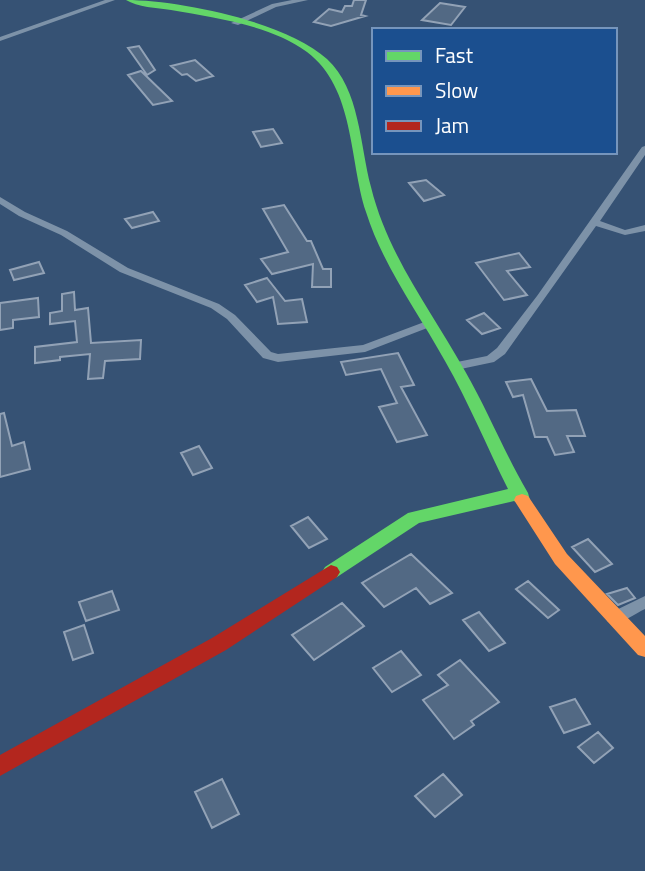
<svg xmlns="http://www.w3.org/2000/svg" width="645" height="871" viewBox="0 0 645 871" font-family="'Titillium Web',sans-serif">
	<style>
		.building { fill: #526984; stroke: #92a2b6; stroke-width: 2 }
		.lines { fill: none; stroke-linecap: round; stroke-linejoin: round }
		.street { fill: #7d92a8; fill-rule: evenodd }
		.fast { fill: #63d668; fill-rule: evenodd }
		.slow { fill: #ff974d; fill-rule: evenodd }
		.jam { fill: #b3261e; fill-rule: evenodd }
	</style>
	<rect width="100%" height="100%" fill="#365274"/>
	<!-- building -->
	<path class="building" d="M354,0H366L361,15L365,16L331,26L314,22L329,9L342,12L345,6H352Z
		M440,3L465,7L451,25L422,20Z
		M139,46L155,70L147,75L128,48Z
		M195,60L213,76L196,81L187,74L182,75L171,66Z
		M141,71L172,101L153,105L128,75Z
		M273,129L282,143L261,147L253,132Z
		M426,180L444,195L424,201L409,183Z
		M284,205L307,241H311L323,269H331V287H312L313,264L272,274L261,259L288,252L263,209Z
		M153,212L159,221L132,228L125,219Z
		M519,253L530,267L507,271L527,295L504,300L476,263Z
		M39,262L44,273L14,280L10,270Z
		M267,278L285,301L302,299L307,322L278,324L273,297L257,302L245,285Z
		M74,292L75,310L88,308L91,343L141,340L140,359L105,361L103,378L88,379L90,354L60,357V360L35,363V347L77,342L75,321L50,324V313L62,311V294Z
		M38,298L39,317L13,320V328L0,330V303Z
		M484,313L500,328L482,334L467,320Z
		M398,353L414,385L401,387L427,435L397,442L379,407L397,403L381,369L346,375L341,362Z
		M531,379L547,411L576,410L585,436H567L574,452L555,455L547,437H535L523,395L513,397L506,382Z
		M4,413L12,446L24,442L30,469L0,477V414Z
		M199,446L212,468L193,475L181,453Z
		M308,517L327,539L309,548L291,526Z
		M588,539L612,564L595,572L572,547Z
		M411,554L452,593L430,604L416,588L384,607L362,583Z
		M528,581L559,610L548,618L516,589Z
		M627,588L635,598L618,605L607,594Z
		M112,591L119,610L86,621L79,602Z
		M342,603L364,626L314,660L292,635Z
		M479,612L505,643L489,651L463,620Z
		M84,625L93,653L73,660L64,632Z
		M401,651L421,675L392,692L373,668Z
		M460,660L499,702L471,721L474,725L454,739L423,700L448,685L438,675Z
		M575,699L590,724L564,733L550,707Z
		M598,732L613,748L594,763L578,747Z
		M443,774L462,795L435,817L415,796Z
		M222,779L239,814L212,828L195,792Z"/>
	<g class="lines">
		<!-- street -->
		<path class="street" d="M105,0H115L0,41V37Z
			M292,0H308L276,7L238,25L231,23L272,4Z
			M645,146V155L600,221L625,230L645,225V231L625,235L596,226L505,354L494,362L456,370L452,369L450,366L452,363L487,356L497,348L537,296L642,147Z
			M0,197L25,212L67,231L128,268L219,304L235,315L271,352L278,354L363,345L427,321L431,320L436,323L435,325L365,352L278,362L263,358L227,319L211,308L120,272L61,235L19,216L0,204Z
			M645,596V609C634,614 620,626 608,622L606,618L608,614Z"/>
		<!-- fast -->
		<path class="fast" d="M126,0C179,0 287,22 327,59C360,89 360,146 371,187C388,256 431,310 465,371C488,411 505,454 528,493L530,500L528,504L522,506L514,501L419,523L337,577L331,579L325,577L322,572L325,567L408,513L508,489C487,447 469,403 445,361C418,312 383,266 366,212C349,160 355,88 307,52C270,25 216,18 171,10C157,8 137,7 126,0Z"/>
		<!-- slow -->
		<path class="slow" d="M522,494L528,496L567,554L645,636V657L638,655L555,564L514,500L516,496Z"/>
		<!-- jam -->
		<path class="jam" d="M331,565L337,567L340,572L337,577L226,650L0,776V755L212,638Z"/>
	</g>
	<!-- legend -->
	<rect x="372" y="28" width="245" height="126" fill="#1b4f8f" stroke="#7695bc" stroke-width="2"/>
	<rect x="386" y="51" width="35" height="10" fill="#63d668" stroke="#7695bc" stroke-width="2"/>
	<text x="435" y="63" font-size="21" fill="#ffffff">Fast</text>
	<rect x="386" y="86" width="35" height="10" fill="#ff974d" stroke="#7695bc" stroke-width="2"/>
	<text x="435" y="98" font-size="21" fill="#ffffff">Slow</text>
	<rect x="386" y="121" width="35" height="10" fill="#b3261e" stroke="#7695bc" stroke-width="2"/>
	<text x="435" y="133" font-size="21" fill="#ffffff">Jam</text>
</svg>
